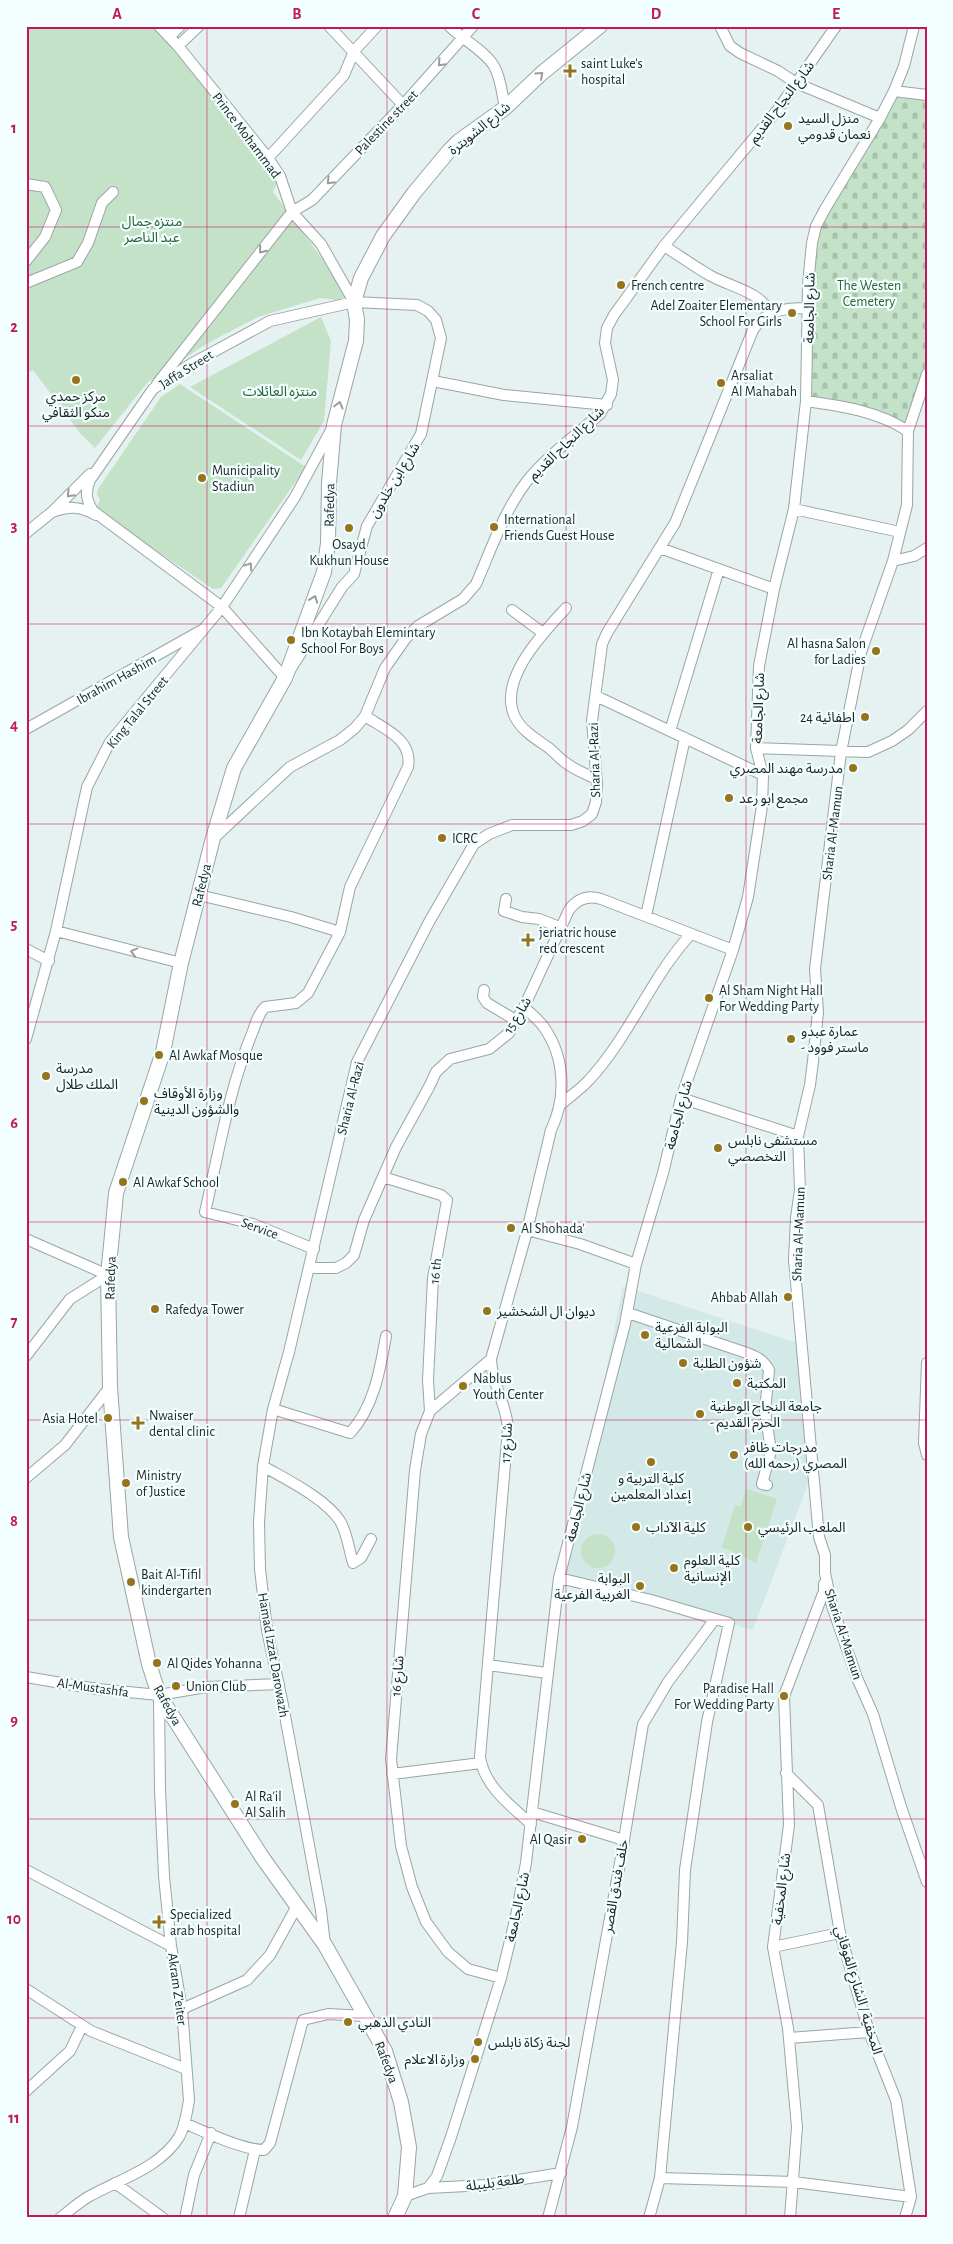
<svg xmlns="http://www.w3.org/2000/svg" width="953" height="2244" viewBox="0 0 953 2244" font-family="'Alegreya Sans','Noto Sans Arabic',sans-serif">
	<style>
		.built { fill: #d2e9e7 }
		.cemetery { fill: url(#cemetery-stones) }
		.park { fill: #c3e2c8 }
		.lines { fill: none; stroke-linecap: round; stroke-linejoin: round }
		.minor-casing { stroke: #9aa5a5; stroke-width: 12 }
		.secondary-casing { stroke: #9aa5a5; stroke-width: 16 }
		.minor { stroke: #fff; stroke-width: 10 }
		.secondary { stroke: #fff; stroke-width: 14 }
		.oneway { stroke: #9a9c9c }
		.grid { fill: none; stroke: #c2185b; stroke-width: 1; stroke-opacity: 0.55 }
		.poi-dot { fill: #96741d; stroke: #f2fffe; stroke-width: 2 }
		.labels { text-anchor: middle; stroke-width: 4.5; stroke-linejoin: round; paint-order: stroke }
		.poi-label { font-size: 14px; fill: #1e2222; stroke: #f2fffe; text-anchor: start }
		.street-label { font-size: 14px; fill: #1e2222; stroke: #f2fffe }
		.park-label { font-size: 14px; fill: #296337; stroke: #f2fffe }
		.neatline { fill: none; stroke: #c2185b; stroke-width: 2 }
		.grid-label { font-size: 16px; text-anchor: middle; font-weight: bold; fill: #c2185b }
	</style>
	<defs>
		<pattern id="cemetery-stones" width="16" height="16" patternUnits="userSpaceOnUse" patternTransform="scale(1.25)"><rect width="16" height="16" fill="#c3e2c8"/><path d="M2 7V4a2 2 0 0 1 4 0v3zM10 15v-3a2 2 0 0 1 4 0v3z" fill="#a7c2ac"/></pattern>
	</defs>
	<rect width="100%" height="100%" fill="#e5f2f1"/>
	<!-- built -->
	<path class="built" d="M623,1286L797,1343L808,1484L753,1630L565,1579Z"/>
	<!-- cemetery -->
	<path class="cemetery" d="M927,96V361L905,426L810,399L811,285L814,243L827,211L897,97Z"/>
	<!-- park -->
	<path class="park" d="M26,26H155L207,83L280,176L273,192L354,302L320,298L258,317L208,343L147,383L95,448L80,433L33,370L26,374Z
		M321,317L331,341L324,421L301,460L190,387Z
		M180,384L306,467L221,588L213,589L95,509L100,501L97,494L98,489L161,397Z
		M746,1489L777,1499L756,1563L722,1547L735,1505L741,1506Z
		M581 1551a17 17 0 1 1 34 0a17 17 0 1 1-34 0Z"/>
	<g class="lines">
		<defs>
			<path id="minor" d="M159,26L178,46L268,158L280,176L292,212L321,244L354,302
				M329,26L403,105
				M449,26C462,39 485,51 494,66C501,78 502,94 505,108
				M720,26L730,46L740,53L778,71L796,83L880,118
				M169,37L180,26
				M178,46L199,26
				M894,91L927,95
				M268,158L344,75L354,51L377,26
				M26,184L45,187L56,210L45,237L26,261
				M664,246C680,256 695,267 711,276C731,287 759,291 771,313
				M26,283L77,262L88,243L102,203L113,192
				M354,302L417,305L428,311L436,320L441,338L421,434L367,526L354,574L342,587L285,678L222,607L93,511C86,500 85,492 90,480L153,389L191,364L270,321Z
				M927,374L908,431L907,505L893,561L861,652L841,752L815,969L818,1012L813,1061L810,1085L798,1136L800,1190L796,1218L794,1260L819,1537L825,1555V1573L832,1606L857,1678L873,1714L901,1807L927,1882
				M433,381L504,395L607,405
				M157,384L292,212L312,200L403,105L473,26
				M806,401C842,406 877,411 908,431
				M90,474L52,512C69,506 79,506 96,515
				M794,509L900,532
				M26,533L52,512
				M660,548L774,589
				M893,561L914,556L927,548
				M566,608C543,633 497,680 515,717C522,731 536,739 549,748C555,753 560,759 566,763C575,770 586,774 596,779
				M512,610L543,633
				M596,696L763,775
				M26,729L200,631
				M670,731L719,569
				M756,748L868,752L892,741L908,730L927,711
				M214,838L290,767L340,740L355,728L365,716L385,668L406,638L418,626L463,599L476,584C491,550 504,511 527,481C547,456 576,435 600,414L611,394L613,380L605,343L607,328L614,315L664,246L779,108L836,26
				M199,895L291,917L340,932
				M506,899L504,911L522,917L539,919L562,928
				M646,916L685,738
				M56,931L181,963
				M26,949L49,961
				M484,990L483,997L487,1003L517,1021
				M524,1007C530,1013 538,1019 543,1026C565,1056 567,1097 551,1130L526,1235L491,1359C491,1383 507,1404 508,1429L480,1757C484,1786 511,1806 531,1824
				M26,1039L56,931L87,787L110,742L222,607L295,497L331,430
				M681,1098L798,1136
				M560,1105C569,1097 581,1089 589,1080C630,1036 651,977 691,934
				M383,1177L441,1195L447,1200L433,1278L428,1380L430,1411
				M527,1230L580,1244L636,1264
				M26,1239L108,1275
				M314,1249L253,1224L205,1212C219,1152 229,1088 253,1031C256,1022 259,1013 265,1007L296,1003L308,993L340,932L350,887L408,767C413,739 384,729 365,716
				M309,1268H336L346,1263L354,1255L364,1220L396,1147L429,1087L436,1072L450,1059L489,1049L509,1033L524,1007L569,910C577,899 588,895 601,899L733,950
				M628,1313L744,1352C755,1356 763,1359 769,1370L765,1411L771,1451L762,1484L767,1485
				M26,1356L70,1299L108,1275
				M491,1359L430,1411L421,1434L415,1470L391,1759L401,1846L412,1887L426,1922L448,1952L468,1969L501,1978
				M927,1363L924,1443L927,1455
				M273,1409L350,1433C374,1407 380,1370 386,1336
				M263,1466C287,1480 325,1498 340,1521C347,1532 349,1550 353,1563L361,1558L371,1539
				M26,1478L65,1445L110,1387
				M559,1578L651,1600L729,1623L707,1722L685,1870L682,1942L660,2178L649,2218
				M488,1665L547,1673
				M26,1677L97,1689L159,1695L206,1687L279,1684
				M786,1773L818,1805L840,1933L869,2032L896,2100L911,2197L905,2218
				M392,1774L481,1763
				M532,1812L624,1840
				M26,1870L171,1946
				M325,1945L321,1910L283,1705L267,1630L260,1569L259,1522L263,1466L273,1409L289,1352L357,1062L429,922L474,844L489,834L512,825H571L583,821L592,814L596,802L597,784L592,721L602,644L607,633L675,523L753,330C767,309 785,308 809,308
				M773,1947L840,1933
				M26,1989L91,2031L186,2069
				M182,2009L247,1980L270,1955L297,1906
				M789,2038L869,2032
				M26,2091L70,2051L82,2026
				M184,2123C205,2132 243,2150 264,2150L270,2143L303,2020L328,2014L366,2016
				M660,2178L794,2182L911,2197
				M115,2183L163,2218
				M428,2188L486,2185L561,2173
				M405,2196L428,2188L437,2176L451,2137L501,1978L516,1916L526,1863L559,1578L625,1324L636,1264L663,1173L681,1098L733,950L748,897L762,806L763,775L756,748L759,666L774,589L794,509L806,401L808,285L812,243L816,226L825,209L880,118L894,91L904,66L914,26
				M60,2218C69,2211 78,2203 88,2197C118,2180 160,2168 179,2137C185,2127 187,2112 189,2100L182,2009L171,1946L164,1876L160,1790L159,1696
				M185,2218L194,2175L211,2133
				M239,2218L255,2150
				M548,2218L572,2127L622,1852L643,1724L668,1682L715,1619
				M790,2218L797,2127L788,2028L773,1947L789,1825L784,1696L824,1591V1584"/>
			<path id="secondary" d="M395,2218L405,2196L409,2147L401,2102L385,2051L325,1945L262,1857L159,1695L149,1664L121,1537L110,1387L108,1275L112,1235L116,1193L163,1052L181,963L213,838L234,768L285,678L324,572L328,543L329,483L334,425L356,341L357,320L354,302L361,278L383,236L414,193L448,152L459,141L505,108L542,73L600,26"/>
		</defs>
		<!-- minor casing -->
		<use href="#minor" class="minor-casing"/>
		<!-- secondary casing -->
		<use href="#secondary" class="secondary-casing"/>
		<!-- minor -->
		<use href="#minor" class="minor"/>
		<!-- secondary -->
		<use href="#secondary" class="secondary"/>
	</g>
	<!-- one-way arrows -->
	<defs><path id="oneway-chevron" d="M-2-3.5L2.5 0L-2 3.5" fill="none" stroke-width="1.6" stroke-linecap="round" stroke-linejoin="round" transform="scale(1.25)"/></defs>
	<g class="oneway">
		<use href="#oneway-chevron" transform="translate(441 63) rotate(133)"/>
		<use href="#oneway-chevron" transform="translate(540 75) rotate(-42)"/>
		<use href="#oneway-chevron" transform="translate(330 181) rotate(134)"/>
		<use href="#oneway-chevron" transform="translate(262 250) rotate(129)"/>
		<use href="#oneway-chevron" transform="translate(339 405) rotate(-75)"/>
		<use href="#oneway-chevron" transform="translate(70 494) rotate(135)"/>
		<use href="#oneway-chevron" transform="translate(249 566) rotate(-56)"/>
		<use href="#oneway-chevron" transform="translate(314 599) rotate(-70)"/>
		<use href="#oneway-chevron" transform="translate(134 952) rotate(-165)"/>
	</g>
	<!-- grid -->
	<path class="grid" d="M207,26V2218M387,26V2218M566,26V2218M746,26V2218M26,227H927M26,426H927M26,624H927M26,824H927M26,1022H927M26,1222H927M26,1420H927M26,1620H927M26,1819H927M26,2018H927"/>
	<!-- markers -->
	<g class="poi-dot">
		<path d="M567.5 63.5h5v5h5v5h-5v5h-5v-5h-5v-5h5z"/>
		<circle cx="788" cy="126" r="5"/>
		<circle cx="621" cy="285" r="5"/>
		<circle cx="792" cy="313" r="5"/>
		<circle cx="76" cy="380" r="5"/>
		<circle cx="721" cy="383" r="5"/>
		<circle cx="202" cy="478" r="5"/>
		<circle cx="494" cy="527" r="5"/>
		<circle cx="349" cy="528" r="5"/>
		<circle cx="291" cy="640" r="5"/>
		<circle cx="876" cy="651" r="5"/>
		<circle cx="865" cy="717" r="5"/>
		<circle cx="853" cy="768" r="5"/>
		<circle cx="729" cy="798" r="5"/>
		<circle cx="442" cy="838" r="5"/>
		<path d="M525.5 932.5h5v5h5v5h-5v5h-5v-5h-5v-5h5z"/>
		<circle cx="709" cy="998" r="5"/>
		<circle cx="791" cy="1039" r="5"/>
		<circle cx="159" cy="1055" r="5"/>
		<circle cx="46" cy="1076" r="5"/>
		<circle cx="144" cy="1101" r="5"/>
		<circle cx="718" cy="1148" r="5"/>
		<circle cx="123" cy="1182" r="5"/>
		<circle cx="511" cy="1228" r="5"/>
		<circle cx="788" cy="1297" r="5"/>
		<circle cx="155" cy="1309" r="5"/>
		<circle cx="487" cy="1311" r="5"/>
		<circle cx="645" cy="1335" r="5"/>
		<circle cx="683" cy="1363" r="5"/>
		<circle cx="737" cy="1383" r="5"/>
		<circle cx="463" cy="1386" r="5"/>
		<circle cx="700" cy="1414" r="5"/>
		<circle cx="108" cy="1418" r="5"/>
		<path d="M135.5 1415.5h5v5h5v5h-5v5h-5v-5h-5v-5h5z"/>
		<circle cx="734" cy="1455" r="5"/>
		<circle cx="651" cy="1462" r="5"/>
		<circle cx="126" cy="1483" r="5"/>
		<circle cx="636" cy="1527" r="5"/>
		<circle cx="748" cy="1527" r="5"/>
		<circle cx="674" cy="1568" r="5"/>
		<circle cx="131" cy="1582" r="5"/>
		<circle cx="640" cy="1586" r="5"/>
		<circle cx="157" cy="1663" r="5"/>
		<circle cx="176" cy="1686" r="5"/>
		<circle cx="784" cy="1696" r="5"/>
		<circle cx="235" cy="1804" r="5"/>
		<circle cx="582" cy="1839" r="5"/>
		<path d="M156.5 1914.5h5v5h5v5h-5v5h-5v-5h-5v-5h5z"/>
		<circle cx="348" cy="2022" r="5"/>
		<circle cx="478" cy="2042" r="5"/>
		<circle cx="475" cy="2059" r="5"/>
	</g>
	<g class="labels">
		<!-- poi labels -->
		<g class="poi-label">
			<text x="581" y="68">saint Luke's<tspan x="581" dy="16">hospital</tspan></text>
			<text x="798" y="123">منزل السيد<tspan x="798" dy="16">نعمان قدومي</tspan></text>
			<text x="631" y="290">French centre</text>
			<text x="782" y="310" text-anchor="end">Adel Zoaiter Elementary<tspan x="782" dy="16">School For Girls</tspan></text>
			<text x="731" y="380">Arsaliat<tspan x="731" dy="16">Al Mahabah</tspan></text>
			<text x="76" y="401" text-anchor="middle">مركز حمدي<tspan x="76" dy="16">منكو الثقافي</tspan></text>
			<text x="212" y="475">Municipality<tspan x="212" dy="16">Stadiun</tspan></text>
			<text x="504" y="524">International<tspan x="504" dy="16">Friends Guest House</tspan></text>
			<text x="349" y="549" text-anchor="middle">Osayd<tspan x="349" dy="16">Kukhun House</tspan></text>
			<text x="301" y="637">Ibn Kotaybah Elemintary<tspan x="301" dy="16">School For Boys</tspan></text>
			<text x="866" y="648" text-anchor="end">Al hasna Salon<tspan x="866" dy="16">for Ladies</tspan></text>
			<text x="855" y="722" text-anchor="end">اطفائية 24</text>
			<text x="843" y="773" text-anchor="end">مدرسة مهند المصري</text>
			<text x="739" y="803">مجمع ابو رعد</text>
			<text x="452" y="843">ICRC</text>
			<text x="539" y="937">jeriatric house<tspan x="539" dy="16">red crescent</tspan></text>
			<text x="719" y="995">Al Sham Night Hall<tspan x="719" dy="16">For Wedding Party</tspan></text>
			<text x="801" y="1036">عمارة عبدو<tspan x="801" dy="16">- ماستر فوود</tspan></text>
			<text x="169" y="1060">Al Awkaf Mosque</text>
			<text x="56" y="1073">مدرسة<tspan x="56" dy="16">الملك طلال</tspan></text>
			<text x="154" y="1098">وزارة الأوقاف<tspan x="154" dy="16">والشؤون الدينية</tspan></text>
			<text x="728" y="1145">مستشفى نابلس<tspan x="728" dy="16">التخصصي</tspan></text>
			<text x="133" y="1187">Al Awkaf School</text>
			<text x="521" y="1233">Al Shohada'</text>
			<text x="778" y="1302" text-anchor="end">Ahbab Allah</text>
			<text x="165" y="1314">Rafedya Tower</text>
			<text x="497" y="1316">ديوان ال الشخشير</text>
			<text x="655" y="1332">البوابة الفرعية<tspan x="655" dy="16">الشمالية</tspan></text>
			<text x="693" y="1368">شؤون الطلبة</text>
			<text x="473" y="1383">Nablus<tspan x="473" dy="16">Youth Center</tspan></text>
			<text x="747" y="1388">المكتبة</text>
			<text x="710" y="1411">جامعة النجاح الوطنية<tspan x="710" dy="16">- الحرم القديم</tspan></text>
			<text x="149" y="1420">Nwaiser<tspan x="149" dy="16">dental clinic</tspan></text>
			<text x="98" y="1423" text-anchor="end">Asia Hotel</text>
			<text x="744" y="1452">مدرجات ظافر<tspan x="744" dy="16">المصري (رحمه الله)</tspan></text>
			<text x="136" y="1480">Ministry<tspan x="136" dy="16">of Justice</tspan></text>
			<text x="651" y="1483" text-anchor="middle">كلية التربية و<tspan x="651" dy="16">إعداد المعلمين</tspan></text>
			<text x="646" y="1532">كلية الآداب</text>
			<text x="758" y="1532">الملعب الرئيسي</text>
			<text x="684" y="1565">كلية العلوم<tspan x="684" dy="16">الإنسانية</tspan></text>
			<text x="141" y="1579">Bait Al-Tifil<tspan x="141" dy="16">kindergarten</tspan></text>
			<text x="630" y="1583" text-anchor="end">البوابة<tspan x="630" dy="16">الغربية الفرعية</tspan></text>
			<text x="167" y="1668">Al Qides Yohanna</text>
			<text x="186" y="1691">Union Club</text>
			<text x="774" y="1693" text-anchor="end">Paradise Hall<tspan x="774" dy="16">For Wedding Party</tspan></text>
			<text x="245" y="1801">Al Ra'il<tspan x="245" dy="16">Al Salih</tspan></text>
			<text x="572" y="1844" text-anchor="end">Al Qasir</text>
			<text x="170" y="1919">Specialized<tspan x="170" dy="16">arab hospital</tspan></text>
			<text x="358" y="2027">النادي الذهبي</text>
			<text x="488" y="2047">لجنة زكاة نابلس</text>
			<text x="465" y="2064" text-anchor="end">وزارة الاعلام</text>
		</g>
		<!-- street labels -->
		<g class="street-label">
			<text transform="translate(781 102) rotate(-53)" y="5">شارع النجاح القديم</text>
			<text transform="translate(386 122) rotate(-46)" y="5">Palestine street</text>
			<text transform="translate(479 128) rotate(-39)" y="5">شارع الشويترة</text>
			<text transform="translate(247 135) rotate(53)" y="5">Prince Mohammad</text>
			<text transform="translate(809 308) rotate(-89)" y="5">شارع الجامعة</text>
			<text transform="translate(186 369) rotate(-32)" y="5">Jaffa Street</text>
			<text transform="translate(566 443) rotate(-44)" y="5">شارع النجاح القديم</text>
			<text transform="translate(394 480) rotate(-59)" y="5">شارع ابن خلدون</text>
			<text transform="translate(329 505) rotate(-89)" y="5">Rafedya</text>
			<text transform="translate(116 679) rotate(-29)" y="5">Ibrahim Hashim</text>
			<text transform="translate(758 708) rotate(-88)" y="5">شارع الجامعة</text>
			<text transform="translate(137 712) rotate(-51)" y="5">King Talal Street</text>
			<text transform="translate(594 760) rotate(-92)" y="5">Sharia Al-Razi</text>
			<text transform="translate(832 833) rotate(-83)" y="5">Sharia Al-Mamun</text>
			<text transform="translate(201 885) rotate(-76)" y="5">Rafedya</text>
			<text transform="translate(517 1015) rotate(-59)" y="5">شارع 15</text>
			<text transform="translate(350 1098) rotate(-76)" y="5">Sharia Al-Razi</text>
			<text transform="translate(678 1115) rotate(-75)" y="5">شارع الجامعة</text>
			<text transform="translate(260 1228) rotate(20)" y="5">Service</text>
			<text transform="translate(798 1234) rotate(-88)" y="5">Sharia Al-Mamun</text>
			<text transform="translate(435 1271) rotate(-84)" y="5">16 th</text>
			<text transform="translate(110 1278) rotate(-88)" y="5">Rafedya</text>
			<text transform="translate(506 1443) rotate(-87)" y="5">شارع 17</text>
			<text transform="translate(578 1507) rotate(-76)" y="5">شارع الجامعة</text>
			<text transform="translate(844 1634) rotate(72)" y="5">Sharia Al-Mamun</text>
			<text transform="translate(274 1655) rotate(80)" y="5">Hamad Izzat Darowazh</text>
			<text transform="translate(397 1676) rotate(-85)" y="5">شارع 16</text>
			<text transform="translate(93 1687) rotate(8)" y="5">Al-Mustashfa</text>
			<text transform="translate(168 1705) rotate(61)" y="5">Rafedya</text>
			<text transform="translate(615 1886) rotate(-80)" y="5">خلف فندق القصر</text>
			<text transform="translate(781 1889) rotate(-83)" y="5">شارع المخفية</text>
			<text transform="translate(517 1907) rotate(-78)" y="5">شارع الجامعة</text>
			<text transform="translate(178 1989) rotate(82)" y="5">Akram Z'eiter</text>
			<text transform="translate(859 1990) rotate(73)" y="5">المخفية / الشارع الفوقاني</text>
			<text transform="translate(387 2062) rotate(69)" y="5">Rafedya</text>
			<text transform="translate(495 2182) rotate(-8)" y="5">طلعة بليبلة</text>
		</g>
		<!-- park labels -->
		<g class="park-label">
			<text x="152" y="226">منتزه جمال<tspan x="152" dy="16">عبد الناصر</tspan></text>
			<text x="869" y="290">The Westen<tspan x="869" dy="16">Cemetery</tspan></text>
			<text x="280" y="396">منتزه العائلات</text>
		</g>
	</g>
	<!-- border -->
	<rect width="953" height="2244" fill="none" stroke="#f2fffe" stroke-width="55"/>
	<rect x="28" y="28" width="898" height="2188" class="neatline"/>
	<g class="grid-label">
		<text x="117" y="19">A</text>
		<text x="297" y="19">B</text>
		<text x="476" y="19">C</text>
		<text x="656" y="19">D</text>
		<text x="836" y="19">E</text>
		<text x="14" y="133">1</text>
		<text x="14" y="332">2</text>
		<text x="14" y="531">3</text>
		<text x="14" y="730">4</text>
		<text x="14" y="929">5</text>
		<text x="14" y="1128">6</text>
		<text x="14" y="1327">7</text>
		<text x="14" y="1526">8</text>
		<text x="14" y="1725">9</text>
		<text x="14" y="1924">10</text>
		<text x="14" y="2123">11</text>
	</g>
</svg>
